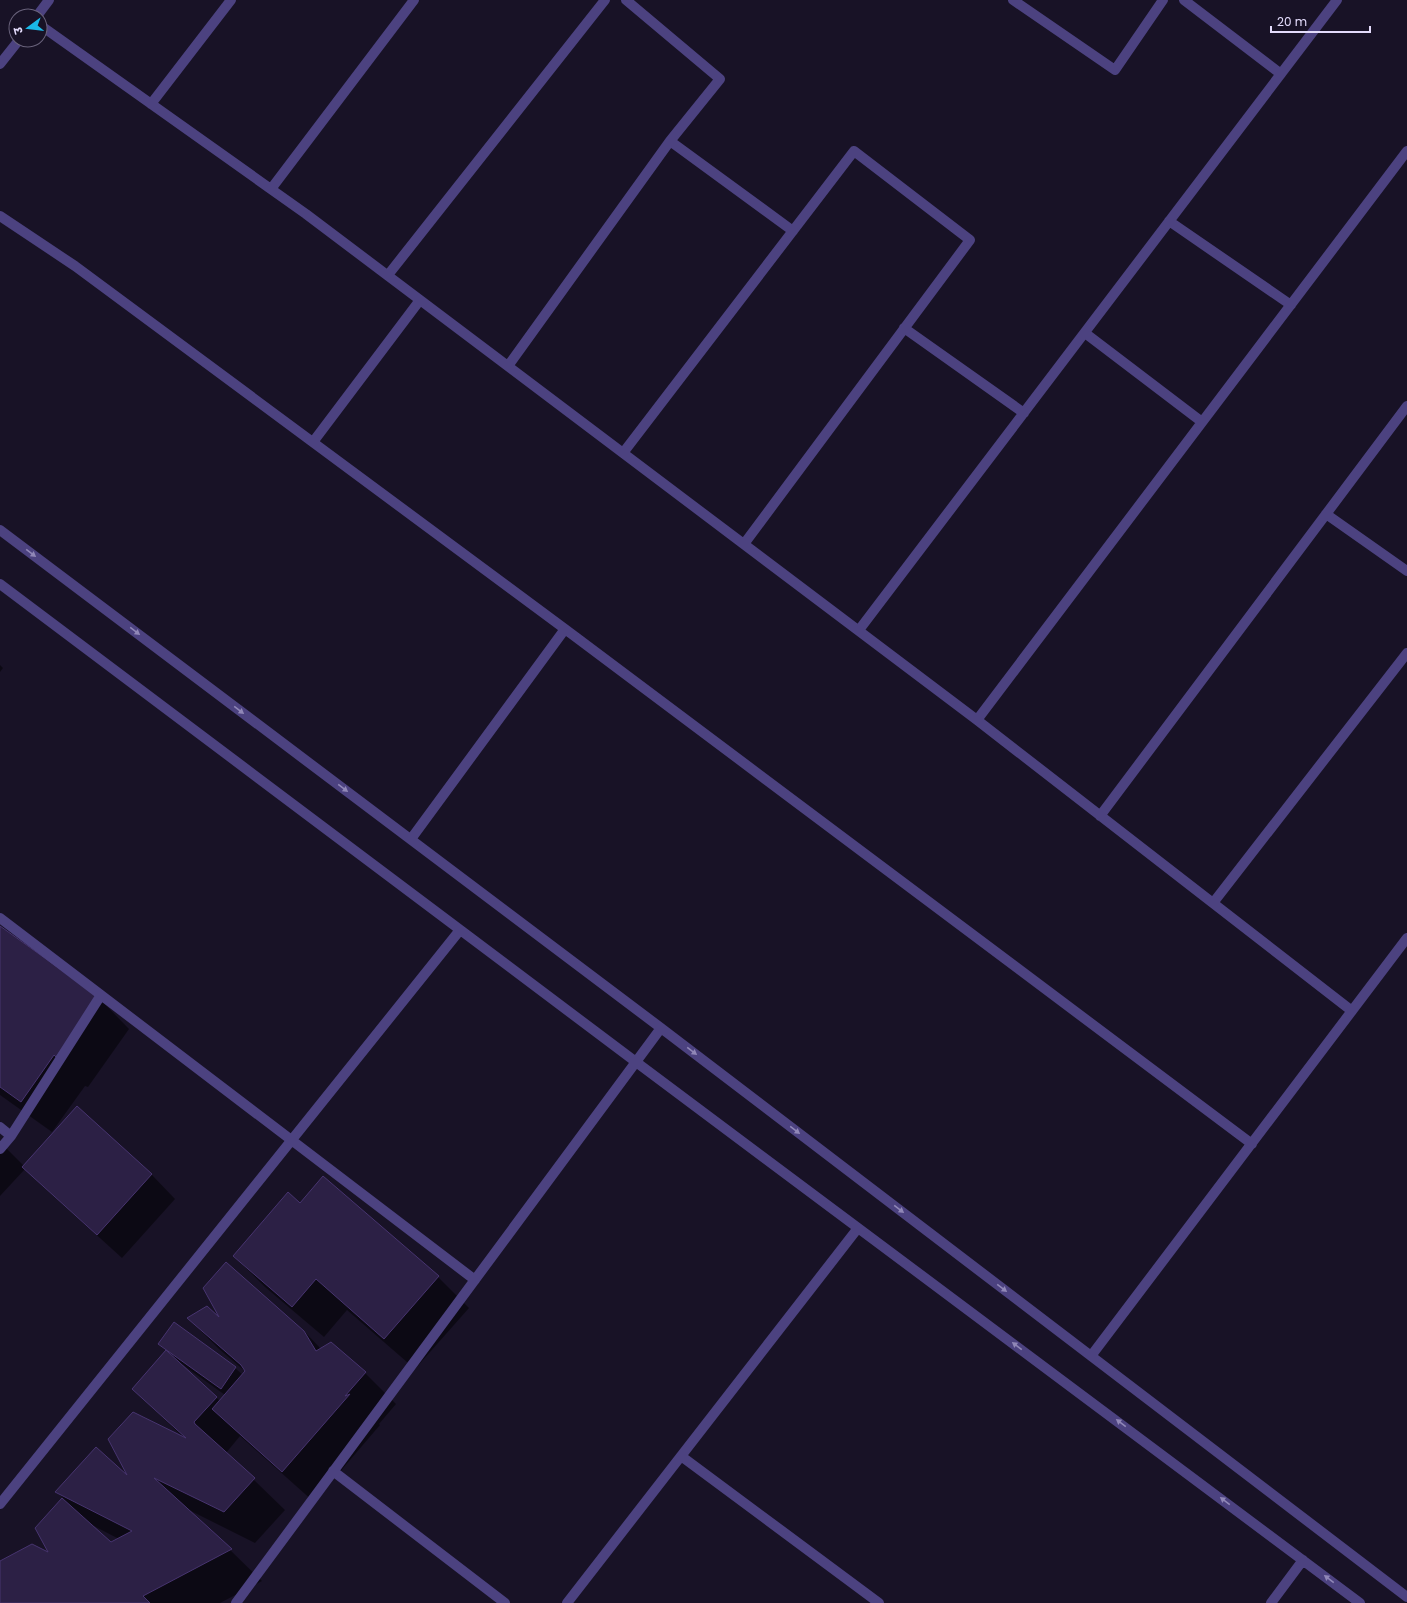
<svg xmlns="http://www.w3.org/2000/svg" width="1407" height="1603" viewBox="0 0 1407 1603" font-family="Poppins,'Noto Sans Devanagari',sans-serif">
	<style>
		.shadow { fill: #0007; fill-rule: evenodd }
		.building { fill: #2c2045; stroke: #47346f }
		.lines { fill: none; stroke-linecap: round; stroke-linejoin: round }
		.minor { stroke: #4c4280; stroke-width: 10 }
		.oneway { fill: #9087b7 }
	</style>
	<rect width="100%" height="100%" fill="#181226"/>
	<!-- shadow -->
	<path class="shadow" d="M0,665L3,668L0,672Z
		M0,927L98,997L129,1029L88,1087L85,1086L52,1132L0,1095Z
		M77,1107L152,1175L175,1199L122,1258L47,1190L25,1169L0,1196V1142L24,1166Z
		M234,1256L438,1277L469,1308L415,1369L347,1310L324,1337L265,1287Z
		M188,1318L222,1320L304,1331L321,1349L331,1344L365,1373L396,1404L379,1424L380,1425L314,1502L240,1436L226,1453L285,1510L255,1543L189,1510L262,1581L220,1603H0V1562L50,1554L36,1528L63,1498L57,1492L130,1479L184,1438L133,1389L167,1351L159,1344L235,1368L243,1375L246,1372L219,1349ZM183,1365L225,1395L220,1401L182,1366ZM90,1524L119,1539L110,1543Z"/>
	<!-- building -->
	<path class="building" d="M0,926L99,997L56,1057L54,1055L21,1102L0,1087Z
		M77,1106L152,1174L97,1235L22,1167Z
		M323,1176L439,1276L384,1339L316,1279L292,1307L233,1256L288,1192L300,1203Z
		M226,1262L304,1331L316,1351L331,1342L366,1372L345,1396L350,1394L282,1472L212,1409L245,1371L241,1365L187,1318L207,1306L219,1317L203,1288Z
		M174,1322L236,1367L221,1389L158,1344Z
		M166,1350L217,1397L194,1422L195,1424L255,1478L224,1512L154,1478L232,1549L143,1596L150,1603H0V1561L32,1544L48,1552L35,1528L62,1498L111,1542L132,1531L55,1492L96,1447L127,1475L108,1439L133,1412L186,1438L132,1389Z"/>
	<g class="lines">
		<!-- minor -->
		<path class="minor" d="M626,0L720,79L670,141
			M1013,0L1115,70L1163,0
			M1184,0L1281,74
			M37,16L49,0
			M40,25L306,214L977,720L1352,1011
			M0,64L19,40
			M151,104L231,0
			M271,189L414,0
			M0,216L75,266L565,629
			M1169,221L1291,305
			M388,275L605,0
			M904,328L1024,413
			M1085,333L1202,422
			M508,366L670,141L793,231
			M313,442L420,300
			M623,453L854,151L970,240L744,544
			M1326,514L1407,571
			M0,530L661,1028L1407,1597
			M0,584L636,1062L1360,1603
			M859,630L1337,0
			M977,720L1407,151
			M1100,816L1407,406
			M411,839L565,629L1252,1144
			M1213,903L1407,653
			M0,918L475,1280
			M0,1127L11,1136
			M0,1149L11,1136L101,995
			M1091,1356L1407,938
			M681,1456L879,1603
			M333,1471L505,1603
			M0,1504L460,930
			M236,1603L661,1028
			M567,1603L858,1228
			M1271,1603L1303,1560"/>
	</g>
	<!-- one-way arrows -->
	<defs><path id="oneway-solid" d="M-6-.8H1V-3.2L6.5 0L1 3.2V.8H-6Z"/></defs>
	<g class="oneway">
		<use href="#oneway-solid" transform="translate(31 553) rotate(37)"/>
		<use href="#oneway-solid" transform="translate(135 631) rotate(37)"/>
		<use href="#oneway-solid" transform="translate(239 710) rotate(37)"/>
		<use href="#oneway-solid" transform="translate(343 788) rotate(37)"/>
		<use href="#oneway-solid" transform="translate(692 1051) rotate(37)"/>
		<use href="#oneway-solid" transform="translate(795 1130) rotate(37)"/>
		<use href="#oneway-solid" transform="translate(899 1209) rotate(37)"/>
		<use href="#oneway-solid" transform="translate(1002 1288) rotate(37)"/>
		<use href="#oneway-solid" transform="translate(1017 1346) rotate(-143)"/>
		<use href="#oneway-solid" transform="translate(1121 1423) rotate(-143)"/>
		<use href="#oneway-solid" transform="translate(1225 1501) rotate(-143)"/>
		<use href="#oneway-solid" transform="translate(1329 1579) rotate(-143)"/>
	</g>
	<!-- north arrow -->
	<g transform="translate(28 28) rotate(255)"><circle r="19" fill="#181226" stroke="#69627b"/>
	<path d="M0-3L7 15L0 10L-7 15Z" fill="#1ab9e8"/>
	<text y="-6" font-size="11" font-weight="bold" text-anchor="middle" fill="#e3dbfb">उ</text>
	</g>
	<!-- scale -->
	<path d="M1271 26v6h99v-6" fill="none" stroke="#e3dbfb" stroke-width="2"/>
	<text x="1277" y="26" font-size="12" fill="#e3dbfb" stroke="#181226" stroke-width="3" paint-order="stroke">20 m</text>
</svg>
